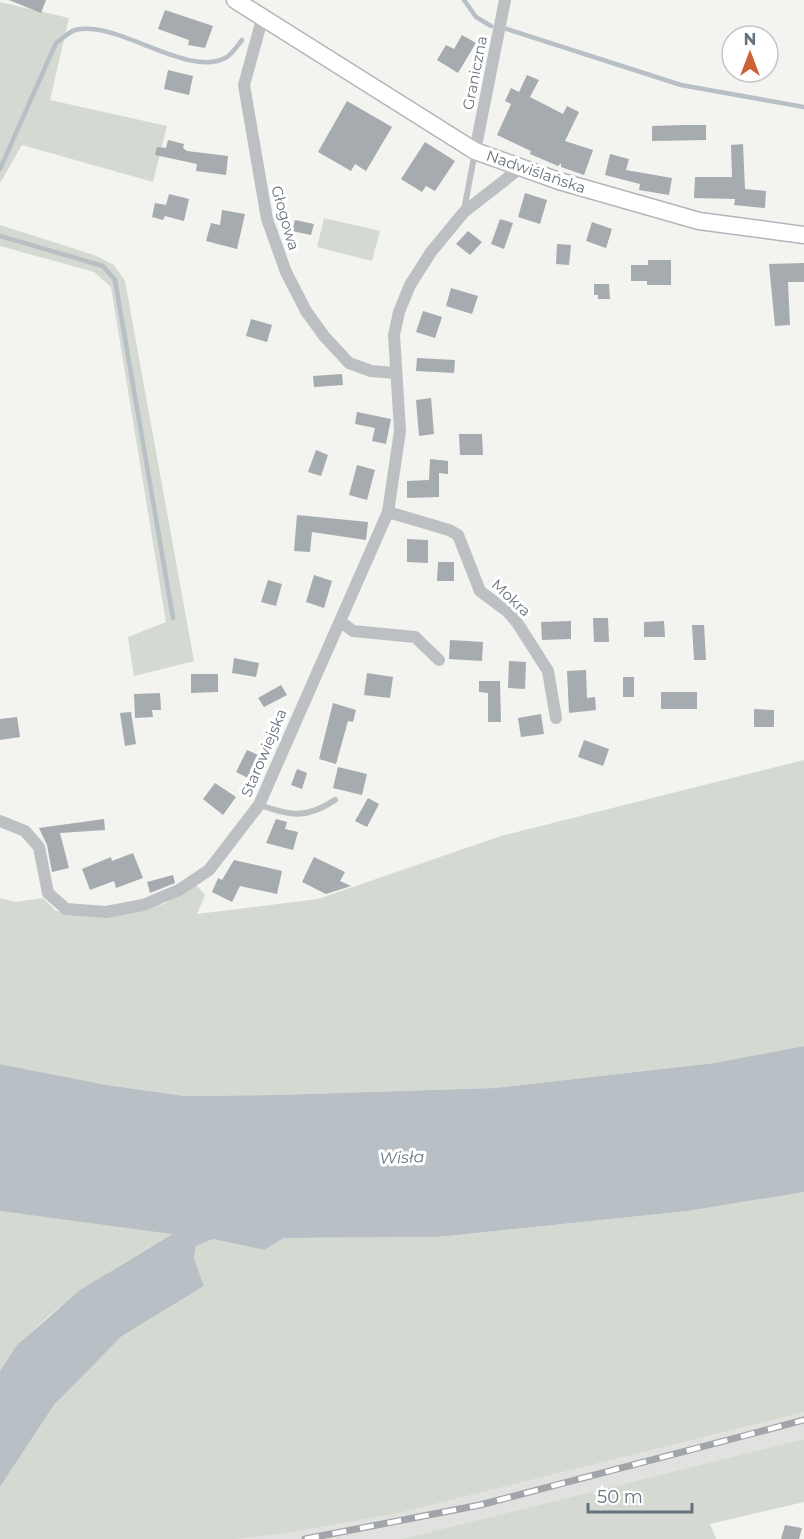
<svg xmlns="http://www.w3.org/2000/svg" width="804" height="1539" viewBox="0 0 804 1539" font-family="Montserrat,sans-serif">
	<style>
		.built { fill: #e1e2e0 }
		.green { fill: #d4dad1 }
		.water { fill: #b8c0c5 }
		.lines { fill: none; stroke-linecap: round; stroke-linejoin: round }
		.stream { stroke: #b8c0c5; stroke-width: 4.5 }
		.building { fill: #a5abaf }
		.secondary-casing { stroke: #b2b6ba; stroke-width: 19 }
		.lane { stroke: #bdc0c3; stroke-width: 6 }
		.street { stroke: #bdc0c3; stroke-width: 12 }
		.secondary { stroke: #fff; stroke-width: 16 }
		.rail-casing { stroke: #a1a5aa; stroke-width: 7 }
		.rail { stroke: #fff; stroke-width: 4.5; stroke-dasharray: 14; stroke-linecap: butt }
		.labels { text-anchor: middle; stroke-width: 6; stroke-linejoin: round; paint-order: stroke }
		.street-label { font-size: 15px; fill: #66727d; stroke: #fff }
		.water-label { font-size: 16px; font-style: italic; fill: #677981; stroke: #fff }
	</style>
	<rect width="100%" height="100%" fill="#f3f3f0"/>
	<!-- built -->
	<path class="built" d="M804,1412V1439L401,1539H238L395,1514Z"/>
	<!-- green -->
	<path class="green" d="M0,2L69,18L50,100L167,126L153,182L22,145L0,183Z
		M324,218L380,231L372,261L317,247Z
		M0,225L94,255L114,265L125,281L194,661L134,676L128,637L166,622L111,287L94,272L0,246Z
		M804,760V1046L714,1063L495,1088L274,1095L185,1096L107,1085L0,1064V898L15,902L43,898L56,911L114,915L164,904L195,884L205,895L197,914L318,899L501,836Z
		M804,1192V1412L395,1514L279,1534L238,1539H0V1487L54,1405L122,1336L204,1286L194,1258L196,1246L213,1239L264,1250L284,1238L438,1237L688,1211Z
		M0,1211L173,1233C110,1272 41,1308 0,1371Z
		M804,1439V1502L710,1524L716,1539H401Z"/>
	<!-- water -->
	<path class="water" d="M804,1046V1192L688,1211L438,1237L284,1238L264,1250L213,1239L196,1246L194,1258L204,1286L122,1336L54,1405L0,1487V1371L17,1345L80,1290L172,1234L0,1211V1064L107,1085L185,1096L274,1095L495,1088L714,1063Z"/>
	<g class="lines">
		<!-- stream -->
		<path class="stream" d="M464,0L476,17L491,26
			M507,29L681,85L804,107
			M0,169L56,43C62,39 69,32 75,30C117,19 189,80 227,57C233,53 238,45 242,40
			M0,236L103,266L115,280L173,618"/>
	</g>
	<!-- building -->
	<path class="building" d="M9,0H46L41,13Z
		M165,10L213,26L205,48L188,45L189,40L158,29Z
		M462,35L476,43L458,73L437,60L446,45L454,49Z
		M168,70L193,76L189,95L164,89Z
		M527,75L539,80L530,97L563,114L567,106L579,112L565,141L593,150L584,175L561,167V163L558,166L530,154L531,151L497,135L511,104L505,101L511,88L519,92Z
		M347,101L392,127L366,171L355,164L351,171L318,152Z
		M683,125H706V140L652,141V126Z
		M168,140L184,144L183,148L187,151L228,156L226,175L196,171L197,164L155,155L157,147L166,148Z
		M425,142L455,161L435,191L426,186L422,192L401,179Z
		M743,144L745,189L766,191L765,208L734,205L735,199L694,198L695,177H732L731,145Z
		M610,154L629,159L626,170L672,178L669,195L639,190L640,184L605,175Z
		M525,193L547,200L540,224L518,217Z
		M169,194L189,199L184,221L165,216L163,220L152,217L155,203L166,205Z
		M222,210L245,214L237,249L206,241L211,223L220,225Z
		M500,219L513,223L504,249L491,244Z
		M295,220L314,224L311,235L292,231Z
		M592,222L612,229L606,248L586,241Z
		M468,231L482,242L470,255L456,244Z
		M557,244L571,245L569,265L556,264Z
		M648,260H671V285H647V281H631V265H648Z
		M804,263V282H788L790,325L775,326L769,264Z
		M594,284H609L610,299H598V295H594Z
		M451,288L478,296L472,314L446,306Z
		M423,311L442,317L435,338L416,332Z
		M251,319L272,325L267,342L246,336Z
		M417,358L455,360L454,373L416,371Z
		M342,374L343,385L314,387L313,376Z
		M431,398L434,434L419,436L416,400Z
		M357,412L391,419L386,444L372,441L375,428L355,424Z
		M459,434H482L483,455H460Z
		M316,450L328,455L321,476L308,472Z
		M430,459L448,461V474L439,473V497L407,498V481L429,480Z
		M357,465L375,470L367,500L349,495Z
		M297,515L368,522L366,540L312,532L310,552L294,551Z
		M407,539L428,540V563L407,562Z
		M438,562H454V581H437Z
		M314,575L332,581L324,608L306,602Z
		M268,580L282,584L276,606L261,602Z
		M593,618H608L609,642H594Z
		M571,621V639L542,640L541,622Z
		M664,621L665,637H644V622Z
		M692,625H704L706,660H694Z
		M450,640L483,642L482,661L449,659Z
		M234,658L259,663L256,677L232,673Z
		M509,661L526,662L525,689L508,688Z
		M586,670L587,698L595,697L596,710L569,713L567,671Z
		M367,673L393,677L390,698L364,695Z
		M191,674H218V692L191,693Z
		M623,677H634V697H623Z
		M479,681H500L501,722H488V693L479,692Z
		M281,685L287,695L264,707L258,698Z
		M661,692H697V709H661Z
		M160,693L161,710H152L153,717L135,718L134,694Z
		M333,703L356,710L353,722L348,721L336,764L319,759Z
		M754,709L774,710V727H754Z
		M131,712L136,744L125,746L120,713Z
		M541,714L544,734L521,737L518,718Z
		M17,717L20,737L0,740V719Z
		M584,740L609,749L603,766L578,757Z
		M247,750L258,755L248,778L236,772Z
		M338,767L367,774L362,795L333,788Z
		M297,769L307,773L302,789L291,785Z
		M215,783L236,797L223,815L203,799Z
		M368,798L379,804L367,827L355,821Z
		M104,819L105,830L60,833L69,868L52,872L47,845L39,828Z
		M276,819L287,822L285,829L298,832L293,850L266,843Z
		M133,853L143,878L116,888L114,881L90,890L82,869L111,857L112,861Z
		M314,857L345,872L340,881L351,886L326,894L302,882Z
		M234,860L282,871L277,894L240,886L232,902L212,892L218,878L222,880Z
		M173,875L175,883L150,893L147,882Z
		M785,1525L802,1528L799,1539H781Z"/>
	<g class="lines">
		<defs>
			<path id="secondary" d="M235,0L475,151L559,181L699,221L804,235"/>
		</defs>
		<!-- secondary casing -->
		<use href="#secondary" class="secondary-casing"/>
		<!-- lane -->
		<path class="lane" d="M464,210L475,152
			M260,805C291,816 306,819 335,800"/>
		<!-- street -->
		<path class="street" d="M263,16L244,85L267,219L286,272L306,311L324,336L349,363L371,371L396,373
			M475,151L505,0
			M388,512L449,530L458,535L480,591L508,612L518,624L548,671L556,718
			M341,622L353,631L415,637L439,660
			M0,821L25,831L39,847L48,893L66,909L106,912L143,905L179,890L209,870L259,805L388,512L400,431L394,335L399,312L410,285L431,252L464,212L519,169"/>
		<!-- secondary -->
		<use href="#secondary" class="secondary"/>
		<defs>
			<path id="rail" d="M305,1539L480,1505L804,1420"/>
		</defs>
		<!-- rail casing -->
		<use href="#rail" class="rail-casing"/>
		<!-- rail -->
		<use href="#rail" class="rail"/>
	</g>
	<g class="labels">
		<!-- street labels -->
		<g class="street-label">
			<text transform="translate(475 73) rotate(-79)" y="5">Graniczna</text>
			<text transform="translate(536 172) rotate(19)" y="5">Nadwiślańska</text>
			<text transform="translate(285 218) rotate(74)" y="5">Głogowa</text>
			<text transform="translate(511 598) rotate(43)" y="5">Mokra</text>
			<text transform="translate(264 753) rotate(-67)" y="5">Starowiejska</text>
		</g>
		<!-- water labels -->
		<g class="water-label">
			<text transform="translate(402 1157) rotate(-2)" y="6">Wisła</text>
		</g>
	</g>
	<!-- north arrow -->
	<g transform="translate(750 54)"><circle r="28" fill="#ffffff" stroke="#c2c7cb" stroke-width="1.5"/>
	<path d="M0-4.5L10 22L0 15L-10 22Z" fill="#cd6036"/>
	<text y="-9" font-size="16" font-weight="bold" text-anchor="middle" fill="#66727d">N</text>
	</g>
	<!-- scale -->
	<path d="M588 1503v9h104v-9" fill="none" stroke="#66727d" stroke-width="3"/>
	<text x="597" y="1503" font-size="18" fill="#66727d" stroke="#ffffff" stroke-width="4.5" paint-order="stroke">50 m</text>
</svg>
